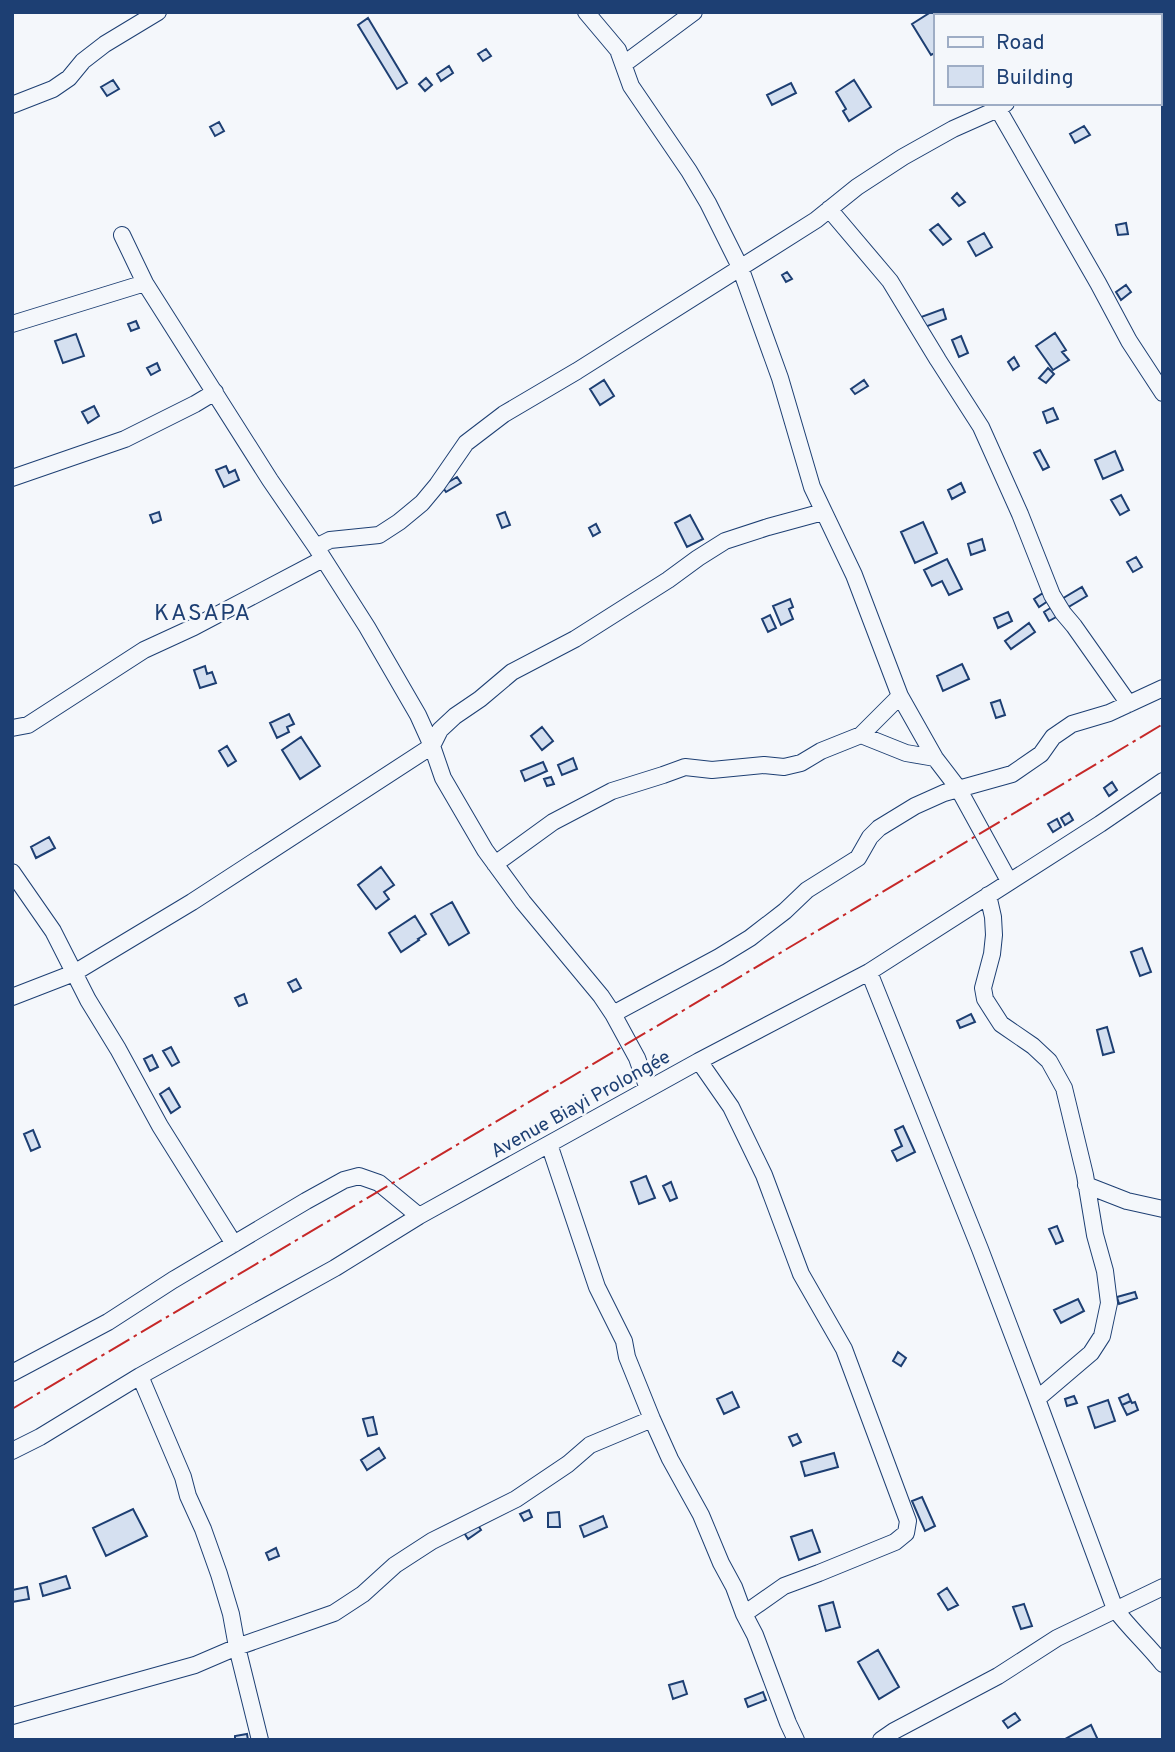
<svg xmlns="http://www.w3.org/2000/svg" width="1175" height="1752" viewBox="0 0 1175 1752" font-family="Overpass,sans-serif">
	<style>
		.building { fill: #d5e0f0; stroke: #1d3f73; stroke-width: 2 }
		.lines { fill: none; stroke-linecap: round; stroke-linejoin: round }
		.street-casing { stroke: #1d3f73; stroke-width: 18 }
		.street { stroke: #f4f7fb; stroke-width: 16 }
		.power { stroke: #c62828; stroke-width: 2; stroke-dasharray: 24 5 3.5 5; stroke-linecap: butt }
		.labels { text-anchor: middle; stroke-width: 5; stroke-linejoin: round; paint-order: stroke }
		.street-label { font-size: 19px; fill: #1d3f73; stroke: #f4f7fb }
		.quarter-label { font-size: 23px; letter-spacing: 2px; fill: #1d3f73; stroke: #f4f7fb }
	</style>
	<rect width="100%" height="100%" fill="#f4f7fb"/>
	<!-- building -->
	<path class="building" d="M931,12H933L935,16V53L931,55L912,24Z
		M368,18L407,83L397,89L358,25Z
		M486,49L491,56L483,61L478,54Z
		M449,66L453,73L441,81L437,74Z
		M426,78L432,85L425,91L419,84Z
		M113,80L119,89L107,96L101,87Z
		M854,80L871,107L849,121L843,111L846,109L836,92Z
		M791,83L796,93L772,105L767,95Z
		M219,122L224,131L215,136L210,127Z
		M1084,126L1090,135L1075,143L1070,134Z
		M957,193L965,202L959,206L952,198Z
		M1126,223L1128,234L1118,235L1116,225Z
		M938,224L951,239L943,245L930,230Z
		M984,233L992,247L976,256L968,242Z
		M787,272L792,279L786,282L782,275Z
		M1126,285L1131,292L1121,300L1116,292Z
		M943,309L946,319L925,327L921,317Z
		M136,321L139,328L131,331L128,324Z
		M1055,333L1066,350L1062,352L1069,360L1053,370L1036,346Z
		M76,334L84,356L63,363L55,341Z
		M961,336L968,353L959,357L952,340Z
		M1014,357L1019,366L1013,370L1008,362Z
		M157,363L160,370L151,375L147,368Z
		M1048,368L1054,374L1046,383L1039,378Z
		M604,380L614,396L600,405L590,389Z
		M864,380L868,386L855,394L851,389Z
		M94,406L99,416L88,423L82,412Z
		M1053,408L1058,419L1047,423L1043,412Z
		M1040,450L1049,467L1043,470L1034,453Z
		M1115,451L1123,470L1103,479L1095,460Z
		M226,466L229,473L235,470L239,480L224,487L216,470Z
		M457,477L461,483L446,492L442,486Z
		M961,483L965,492L952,499L948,490Z
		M1121,495L1129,510L1120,515L1111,500Z
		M159,512L161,520L153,523L150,515Z
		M505,512L510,525L502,528L497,515Z
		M690,515L703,539L687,547L675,523Z
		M923,522L937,553L915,563L901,532Z
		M596,524L600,532L593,536L589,528Z
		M982,539L985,550L971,555L968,544Z
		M1136,557L1142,567L1133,572L1127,562Z
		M947,559L962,589L949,595L942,581L932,586L924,570Z
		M1082,587L1087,596L1065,609L1060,600Z
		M1043,593L1048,601L1039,607L1034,599Z
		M790,599L793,607L789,609L793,619L781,625L773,606Z
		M1052,607L1058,616L1049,621L1044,612Z
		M1008,612L1012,621L998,628L994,618Z
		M770,615L776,628L768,632L762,619Z
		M1029,623L1035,632L1011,649L1005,641Z
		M962,664L969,679L943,691L937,676Z
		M205,666L207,674L212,672L216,683L200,688L194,670Z
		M1000,700L1005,715L996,718L991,703Z
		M289,714L294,724L287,727L289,732L277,738L270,723Z
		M542,727L553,741L542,750L531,736Z
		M301,737L320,766L300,779L282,750Z
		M227,746L236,761L228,766L219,751Z
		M573,758L577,769L562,775L558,765Z
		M543,762L547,771L525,781L521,771Z
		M551,777L554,784L547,786L544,779Z
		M1112,782L1117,790L1109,796L1104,788Z
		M1069,813L1073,820L1065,825L1061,818Z
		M1057,819L1061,827L1053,832L1048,824Z
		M49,837L55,848L36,858L31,847Z
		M381,867L394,885L384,892L389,899L376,909L358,885Z
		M452,902L469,933L449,945L431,914Z
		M415,916L426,934L418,939L419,940L401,952L389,933Z
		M1142,948L1151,972L1140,976L1131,952Z
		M296,979L301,988L293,992L288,983Z
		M244,994L247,1003L239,1006L235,998Z
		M971,1014L975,1022L960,1028L957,1021Z
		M1107,1027L1114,1052L1103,1055L1097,1030Z
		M171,1047L179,1062L172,1066L163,1051Z
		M152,1055L158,1067L150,1071L144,1059Z
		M169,1088L180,1107L171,1113L160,1094Z
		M903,1126L915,1152L897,1161L892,1151L902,1146L895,1130Z
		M33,1130L40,1147L31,1151L24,1134Z
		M646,1176L655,1198L639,1204L631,1182Z
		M671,1182L677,1198L670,1201L663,1186Z
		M1057,1226L1063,1241L1056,1244L1049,1229Z
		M1135,1292L1137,1298L1119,1304L1117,1297Z
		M1078,1299L1084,1311L1061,1323L1054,1310Z
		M898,1352L906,1358L901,1366L893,1361Z
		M732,1392L739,1407L724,1414L717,1399Z
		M1128,1394L1131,1401L1122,1405L1119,1398Z
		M1074,1396L1077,1403L1067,1406L1065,1399Z
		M1108,1400L1115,1421L1095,1428L1088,1407Z
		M1131,1401L1132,1403L1135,1402L1138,1410L1127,1415L1122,1405Z
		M373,1417L377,1434L368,1436L363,1419Z
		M797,1434L801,1442L793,1446L789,1437Z
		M379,1448L385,1458L367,1470L361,1460Z
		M834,1453L838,1467L805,1476L801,1462Z
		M922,1497L935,1526L925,1531L912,1501Z
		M133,1509L147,1536L106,1556L93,1528Z
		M529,1510L532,1517L524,1521L520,1514Z
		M559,1512L560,1527H548V1513Z
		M603,1516L607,1527L584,1537L580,1526Z
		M476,1522L481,1530L468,1539L463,1531Z
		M812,1530L820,1552L799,1560L791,1537Z
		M276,1548L279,1556L269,1560L266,1553Z
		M66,1576L70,1588L43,1596L40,1584Z
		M27,1587L29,1599L12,1602V1590Z
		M947,1588L958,1605L948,1610L938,1594Z
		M833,1602L840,1627L826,1631L819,1606Z
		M1024,1604L1032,1626L1021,1629L1013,1607Z
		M878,1650L899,1687L879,1699L858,1662Z
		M683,1681L687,1694L673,1699L669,1685Z
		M763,1692L766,1700L748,1707L745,1699Z
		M1015,1713L1020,1720L1008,1728L1003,1721Z
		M1091,1725L1098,1740H1065V1739Z
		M247,1734L248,1740H235V1736Z"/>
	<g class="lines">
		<defs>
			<path id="street" d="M586,12L618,50L631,86L689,171L708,203L740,267L780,378L812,487L854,575L900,696L935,758L958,788L1009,881
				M1160,12L1163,16
				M1141,16L1147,12
				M624,64L694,12
				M12,105L53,89L69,78L83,61L105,44L158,12
				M998,109L1098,283L1129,341L1163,393
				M829,209L890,281L938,360L981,427L1020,514L1052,595L1063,613L1074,626L1129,704
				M122,235L145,283L270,480L316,547L367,627L418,715L432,746L443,778L485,850L523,902L601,996L613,1014L637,1058L648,1089
				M12,324L145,283
				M12,478L125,439L195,404L215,392
				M316,547L330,540L379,535L399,522L422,503L437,485L466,443L504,414L577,371L816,220L857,187L903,157L953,129L998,109L1006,103
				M12,728L28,725L144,650L194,627L323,559
				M861,735L906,753L935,758
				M495,864L553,822L612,791L663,775L685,767L712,770L764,765L784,767L801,763L821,751L861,735L900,696
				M12,872L53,931L88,1000L118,1049L160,1126L234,1244
				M988,895L993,917L994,935L992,954L983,988L985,999L1001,1024L1033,1046L1049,1061L1064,1088L1085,1175L1095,1235L1105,1271L1109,1303L1102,1336L1091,1353L1037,1399L1115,1609C1130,1629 1148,1645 1163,1664
				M869,972L980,1249L1037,1399
				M12,997L74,973L192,902L432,746L440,730L455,716L480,699L512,672L575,639L668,580L698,558L725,541L768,527L823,512
				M613,1014L719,957L750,938L785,911L807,890L858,858L870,837L879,828L915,806L944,793L1012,774L1041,754L1053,737L1072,724L1109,713L1163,688
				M699,1061L731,1107L764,1175L801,1274L844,1349L908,1521L906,1533L895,1542L819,1573L784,1586L744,1614
				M549,1144L597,1287L624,1341L627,1357L652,1419L670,1459L701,1515L721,1563L734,1587L744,1614L755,1635L788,1723L796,1740
				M1086,1185L1127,1201L1163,1209
				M12,1373L108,1322L173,1280L306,1201L344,1180L359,1176L379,1183L419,1216
				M140,1376L183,1477L188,1496L203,1529L219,1574L231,1614L237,1647L260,1740
				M12,1451L40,1437L140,1376L335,1268L419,1216L699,1061L869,972L1100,824L1163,781
				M12,1716L195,1665L237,1647L334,1613L363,1594L395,1565L432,1541L516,1499L568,1464L590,1445L652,1419
				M881,1740L894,1731L998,1676L1057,1638L1163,1587"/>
		</defs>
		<!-- street casing -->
		<use href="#street" class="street-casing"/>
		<!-- street -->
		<use href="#street" class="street"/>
		<!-- power -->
		<path class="power" d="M12,1409L849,912L1163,724"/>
	</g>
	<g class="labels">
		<!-- street labels -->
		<g class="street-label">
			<text transform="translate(580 1103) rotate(-29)" y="7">Avenue Biayi Prolongée</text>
		</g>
		<!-- quarter labels -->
		<g class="quarter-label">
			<text x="203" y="620">KASAPA</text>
		</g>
	</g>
	<!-- border -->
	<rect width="1175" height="1752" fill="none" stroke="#1d3f73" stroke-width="28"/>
	<!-- legend -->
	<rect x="934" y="14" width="228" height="91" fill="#f4f7fb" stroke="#9eadc5" stroke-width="2"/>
	<rect x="948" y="37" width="35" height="10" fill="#f4f7fb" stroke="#9eadc5" stroke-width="2"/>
	<text x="996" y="49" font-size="21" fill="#1d3f73">Road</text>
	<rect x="948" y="66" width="35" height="21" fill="#d5e0f0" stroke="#9eadc5" stroke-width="2"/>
	<text x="996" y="84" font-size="21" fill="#1d3f73">Building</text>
</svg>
